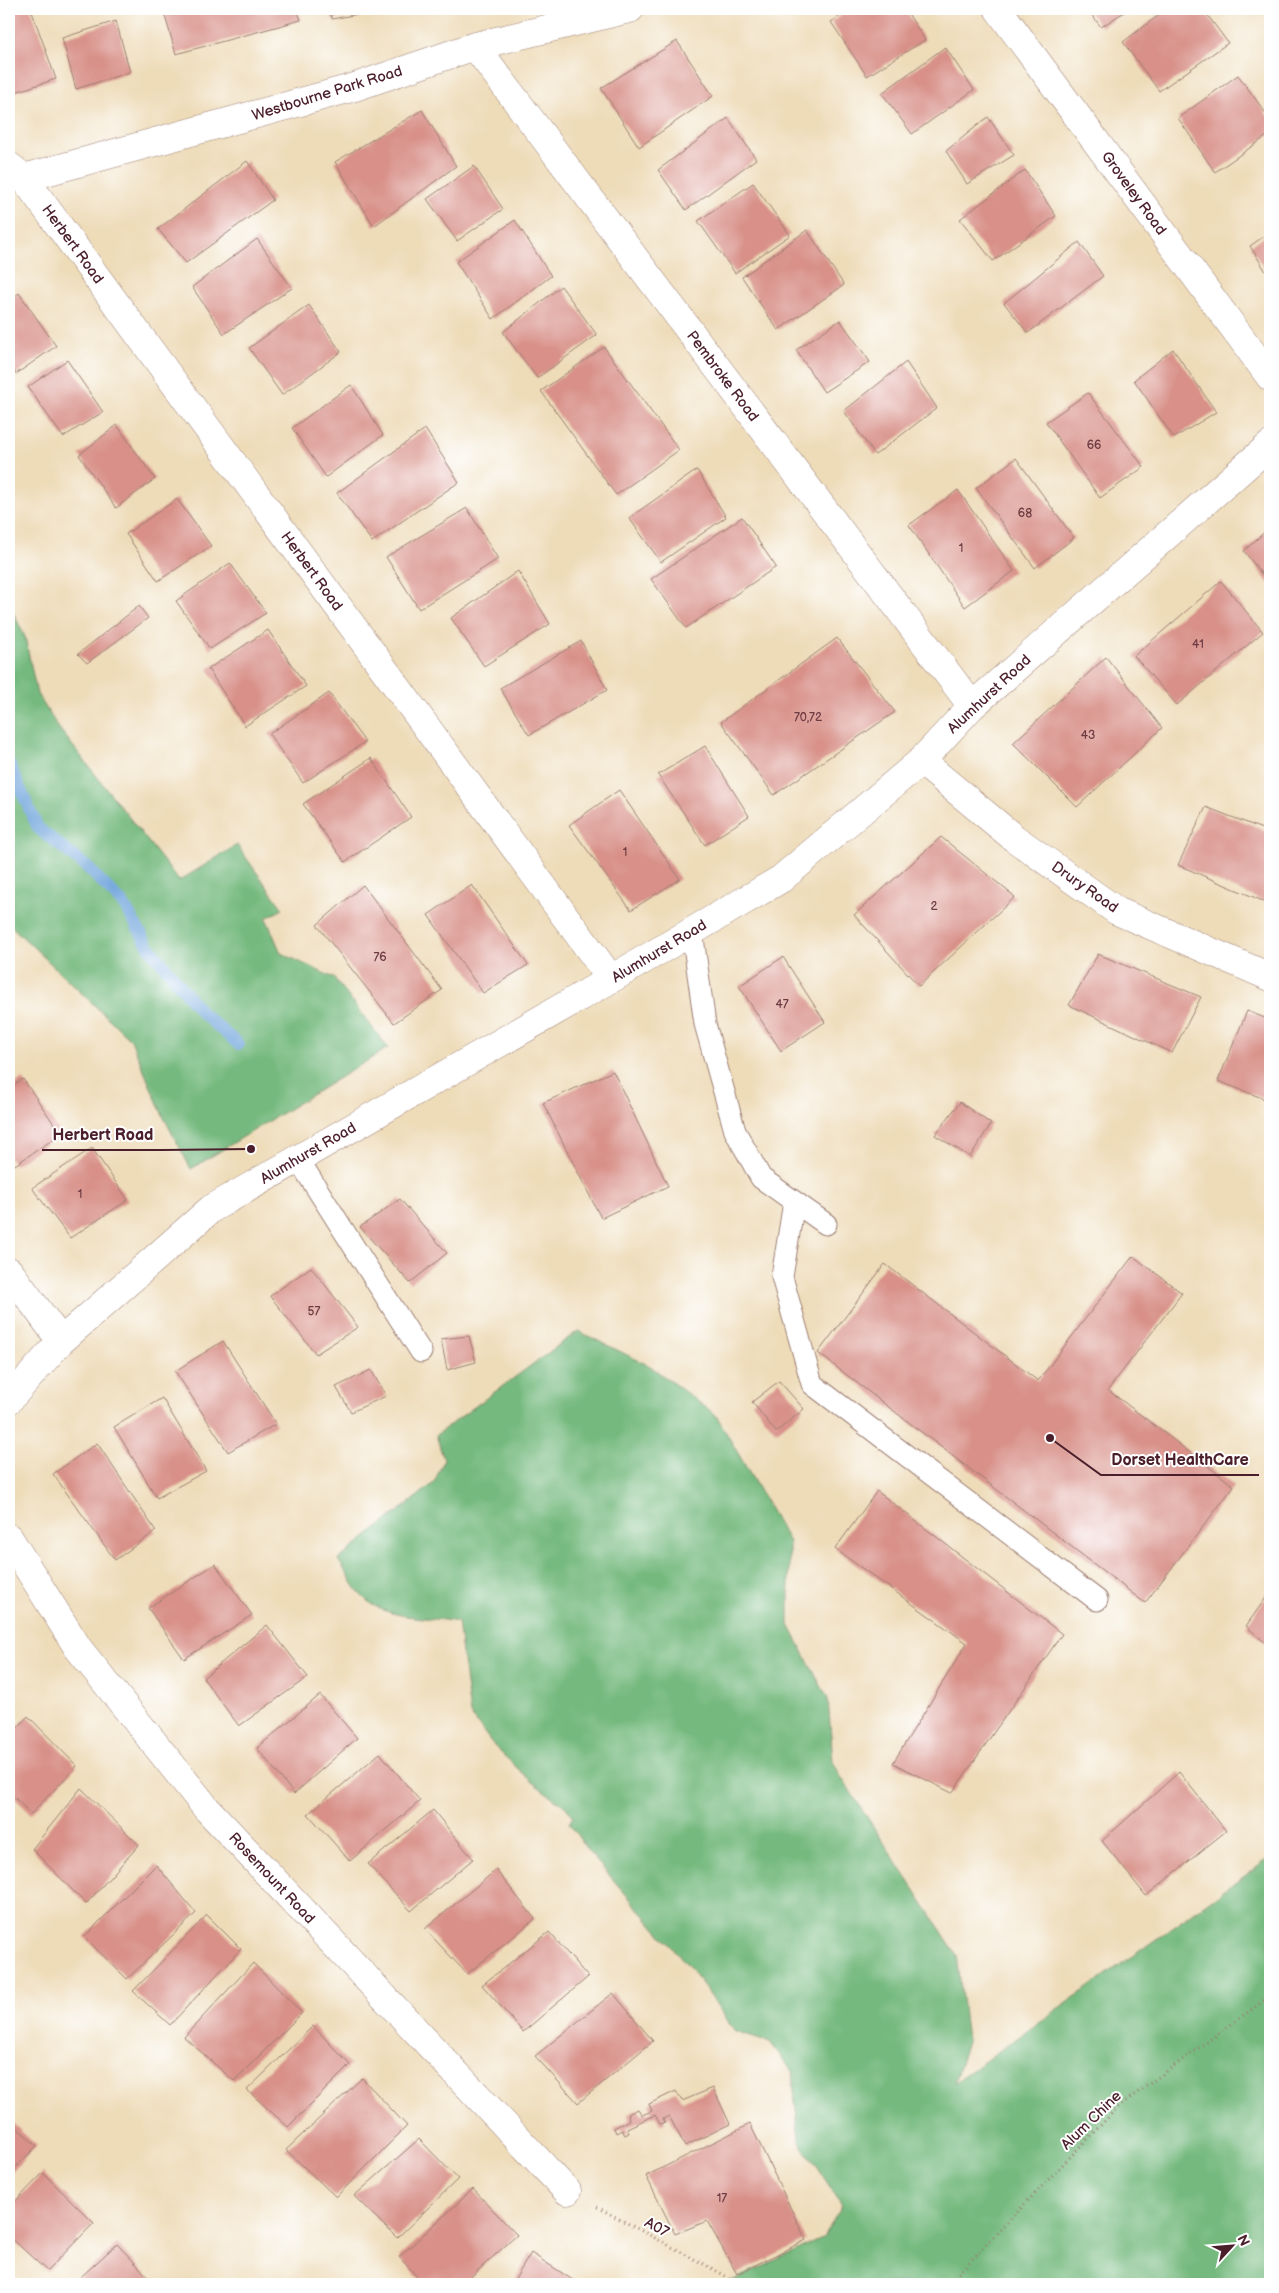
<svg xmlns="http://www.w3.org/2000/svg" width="1279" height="2293" viewBox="0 0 1279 2293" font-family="'Balsamiq Sans',sans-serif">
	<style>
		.forest { fill: #74b97e; stroke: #5f6c54 }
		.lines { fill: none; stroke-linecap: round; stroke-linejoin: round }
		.stream { stroke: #6fa4db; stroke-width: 12 }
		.building { fill: #d89088 }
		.service-casing { stroke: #9c7e72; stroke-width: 23 }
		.minor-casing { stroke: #9c7e72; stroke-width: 29 }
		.path { stroke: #9c7e72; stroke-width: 3; stroke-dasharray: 1 4; stroke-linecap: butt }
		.service { stroke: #fff; stroke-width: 21 }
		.minor { stroke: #fff; stroke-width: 28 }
		.labels { text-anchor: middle; stroke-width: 4; stroke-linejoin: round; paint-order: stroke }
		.number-label { font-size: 12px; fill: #6e3b42 }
		.street-label { font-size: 15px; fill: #4a1f2b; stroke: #fff }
		.leader { fill: none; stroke: #4a1f2b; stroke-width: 2 }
		.callout-dot { fill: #4a1f2b; stroke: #fff; stroke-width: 2 }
		.callout-label { font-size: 16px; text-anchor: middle; font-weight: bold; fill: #4a1f2b; stroke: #fff; stroke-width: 4; stroke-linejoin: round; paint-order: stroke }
	</style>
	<rect width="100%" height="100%" fill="#fff"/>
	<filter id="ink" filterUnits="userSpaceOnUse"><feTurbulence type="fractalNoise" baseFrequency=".02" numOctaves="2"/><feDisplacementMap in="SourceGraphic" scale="10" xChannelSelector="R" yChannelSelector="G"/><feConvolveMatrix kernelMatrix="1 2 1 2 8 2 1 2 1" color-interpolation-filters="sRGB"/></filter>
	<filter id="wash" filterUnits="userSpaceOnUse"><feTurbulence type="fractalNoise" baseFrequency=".0096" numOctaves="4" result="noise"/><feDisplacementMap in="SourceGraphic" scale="20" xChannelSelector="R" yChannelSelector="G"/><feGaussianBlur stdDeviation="1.12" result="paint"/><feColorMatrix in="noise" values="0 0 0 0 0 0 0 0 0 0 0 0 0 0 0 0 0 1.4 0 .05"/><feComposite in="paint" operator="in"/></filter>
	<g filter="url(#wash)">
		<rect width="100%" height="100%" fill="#eedcb9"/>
		<!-- forest -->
		<path class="forest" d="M9,604L25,637L37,694L58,727L179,881L237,845L283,909L266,918L281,953L334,978L388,1048L191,1169L163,1116L131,1040L9,924Z
			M578,1331L650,1366L716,1415L789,1542V1625L828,1699L833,1761L841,1777L957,1955L967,2041L954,2083L1270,1858V2284H725L824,2237L842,2205L799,2140L792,2071L770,2042L735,2031L693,1971L588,1851L569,1823L573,1817L566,1807L532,1782L495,1747L470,1714L458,1622C427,1616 386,1621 362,1596C353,1586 346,1571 338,1560L434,1483L444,1460L436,1435Z"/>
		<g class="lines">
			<!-- stream -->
			<path class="stream" d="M9,764L38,828L88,868L124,905L148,945L202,1013L238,1044"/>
		</g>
		<g id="blocks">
			<!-- building -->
			<path class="building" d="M9,9H31L56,79L9,94Z
				M163,9H297L301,20L176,54Z
				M329,9H378L379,10L332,19Z
				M851,9H905L925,40L867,76L831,22Z
				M1087,9H1129L1101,27Z
				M1167,9H1203L1228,43L1159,91L1123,42Z
				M116,21L130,72L76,89L62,38Z
				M677,41L713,96L639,147L601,88Z
				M945,47L974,90L912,134L882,93Z
				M1238,75L1270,119V134L1215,172L1178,118Z
				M422,110L456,166L374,226L335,162Z
				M988,117L1014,155L967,184L946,151Z
				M728,118L756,159L686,210L658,170Z
				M247,161L273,200L186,263L158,229Z
				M474,166L503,209L457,241L427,199Z
				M1025,170L1056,216L993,261L960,219Z
				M753,183L790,235L735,273L698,221Z
				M515,220L551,276L493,319L456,262Z
				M807,230L844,285L778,330L742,277Z
				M1270,232V278L1250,246Z
				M257,239L292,288L224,334L192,287Z
				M1079,242L1103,276L1028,333L1004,303Z
				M561,286L597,335L537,378L503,332Z
				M19,293L56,346L16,374L9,363V301Z
				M309,305L341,352L282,395L249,348Z
				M840,320L870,362L824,392L796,350Z
				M604,347L679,450L616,495L541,391Z
				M1173,349L1216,412L1174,438L1134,380Z
				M67,360L103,412L63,437L28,387Z
				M906,362L937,408L875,455L844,411Z
				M351,385L383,435L326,477L292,428Z
				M1088,393L1144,467L1100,498L1046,422Z
				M117,425L155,479L116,508L79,455Z
				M425,429L459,482L372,542L337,493Z
				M1016,458L1074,538L1035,568L976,488Z
				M697,470L726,517L661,562L629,518Z
				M958,490L1014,571L965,607L909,525Z
				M177,499L211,546L158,581L126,534Z
				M467,508L498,559L419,609L386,557Z
				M742,517L776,567L686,628L651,579Z
				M1270,527V585L1244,551Z
				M230,563L266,613L210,649L176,601Z
				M518,571L550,624L484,666L451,618Z
				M1221,581L1263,632L1177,705L1134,656Z
				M139,606L148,618L87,663L78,654Z
				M268,630L306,686L245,726L208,669Z
				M837,638L895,712L774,795L721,722Z
				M581,641L607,690L529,735L500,688Z
				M1106,657L1162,728L1077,807L1013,743Z
				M329,693L365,742L303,783L269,734Z
				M705,746L749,816L705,845L658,775Z
				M371,758L411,817L345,862L303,804Z
				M619,790L680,879L631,910L569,825Z
				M1206,807L1270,832V904L1178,865Z
				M941,837L1015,897L919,986L854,915Z
				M363,885L442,990L394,1023L317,925Z
				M472,885L528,965L483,993L428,915Z
				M1098,954L1201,997L1172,1053L1069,1005Z
				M783,957L825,1022L781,1051L739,986Z
				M1247,1011L1270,1020V1101L1218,1081Z
				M613,1071L668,1186L601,1218L543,1103Z
				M23,1079L61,1134L15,1165L9,1157V1088Z
				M960,1102L991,1124L970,1157L935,1135Z
				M92,1148L128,1200L70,1238L32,1188Z
				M400,1199L447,1253L410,1283L360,1227Z
				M1133,1256L1182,1293L1108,1390L1234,1486L1145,1603L818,1353L885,1264L1038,1381Z
				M311,1267L358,1327L316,1354L270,1296Z
				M469,1336L476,1362L447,1370L441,1339Z
				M223,1341L276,1424L228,1452L175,1371Z
				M371,1370L386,1396L351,1412L336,1387Z
				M779,1381L804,1409L776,1432L752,1402Z
				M162,1398L206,1471L157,1498L114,1427Z
				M97,1443L156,1531L115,1560L53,1474Z
				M877,1491L1062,1634L952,1793L893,1763L967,1643L835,1549Z
				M215,1564L252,1615L184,1659L148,1608Z
				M1270,1592V1647L1246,1626Z
				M267,1625L308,1677L239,1726L203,1678Z
				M320,1695L357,1738L294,1794L257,1748Z
				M28,1716L77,1766L31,1814L9,1792V1737Z
				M380,1753L420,1801L350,1861L308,1814Z
				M1179,1772L1226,1831L1146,1896L1102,1841Z
				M81,1788L139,1845L86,1904L32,1849Z
				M433,1810L473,1859L411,1911L368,1864Z
				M156,1865L196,1913L127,1979L84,1937Z
				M496,1870L535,1919L467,1974L425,1929Z
				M207,1915L241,1949L170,2025L133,1991Z
				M549,1932L588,1977L523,2032L482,1985Z
				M253,1963L302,2013L234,2081L184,2037Z
				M613,1993L653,2041L578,2103L535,2056Z
				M313,2026L350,2065L288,2127L247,2090Z
				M362,2078L407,2126L336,2197L286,2150Z
				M713,2088L730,2124L685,2146L669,2116L663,2119L665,2123L660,2124L655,2115L627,2128L629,2133L625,2135L622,2130L616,2133L614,2128L629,2120L628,2114L638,2109L642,2115L652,2111L649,2104L676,2091L682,2101Z
				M9,2120L37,2146L9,2174Z
				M750,2124L806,2240L737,2274L707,2221L675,2234L646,2176Z
				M419,2139L458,2179L397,2238L354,2196Z
				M43,2173L94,2223L47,2271L9,2236V2208Z
				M473,2189L517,2235L463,2284H424L399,2257Z
				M117,2244L155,2284H73Z
				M531,2253L579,2284H512Z"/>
		</g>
	</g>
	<g filter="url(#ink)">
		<use href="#blocks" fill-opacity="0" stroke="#9c7e72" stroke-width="1"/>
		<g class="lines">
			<defs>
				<path id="service" d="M692,931L705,1024L735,1131L761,1178L826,1224
					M298,1159L421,1352
					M794,1202L782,1277L812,1384L1097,1600"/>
				<path id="minor" d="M998,9L1270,377
					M475,46L972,706
					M9,166L24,178L611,979
					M24,178L355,87L475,46L630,9
					M921,761L1014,838L1117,911L1270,977
					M9,1271L61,1341
					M9,1400L61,1341L211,1209L611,979L781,879L921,761L972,706L1270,445
					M9,1538L78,1648L207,1809L567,2191"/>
			</defs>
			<!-- service casing -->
			<use href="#service" class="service-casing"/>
			<!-- minor casing -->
			<use href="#minor" class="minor-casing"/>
			<!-- path -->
			<path class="path" d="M597,2207L724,2275L736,2284
				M948,2284L1119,2106L1270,1996"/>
			<!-- service -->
			<use href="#service" class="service"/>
			<!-- minor -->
			<use href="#minor" class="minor"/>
		</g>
	</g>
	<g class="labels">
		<!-- number labels -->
		<g class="number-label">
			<text x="1094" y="449">66</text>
			<text x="1025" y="517">68</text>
			<text x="961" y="552">1</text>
			<text x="1198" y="648">41</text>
			<text x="808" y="721">70,72</text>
			<text x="1088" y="739">43</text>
			<text x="625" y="856">1</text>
			<text x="934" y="910">2</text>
			<text x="380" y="961">76</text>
			<text x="782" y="1008">47</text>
			<text x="80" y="1198">1</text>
			<text x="314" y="1315">57</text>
			<text x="722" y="2202">17</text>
		</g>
		<!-- street labels -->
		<g class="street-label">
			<text transform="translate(327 93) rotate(-17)" y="5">Westbourne Park Road</text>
			<text transform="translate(1134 193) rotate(54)" y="5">Groveley Road</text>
			<text transform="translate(73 244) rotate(54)" y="5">Herbert Road</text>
			<text transform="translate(723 376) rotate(53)" y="5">Pembroke Road</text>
			<text transform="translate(312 571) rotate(54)" y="5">Herbert Road</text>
			<text transform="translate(989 694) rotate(-43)" y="5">Alumhurst Road</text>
			<text transform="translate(1085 887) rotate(35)" y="5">Drury Road</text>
			<text transform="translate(659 951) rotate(-31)" y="5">Alumhurst Road</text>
			<text transform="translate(308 1153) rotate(-30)" y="5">Alumhurst Road</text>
			<text transform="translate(272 1878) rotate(47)" y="5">Rosemount Road</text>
			<text transform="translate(1091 2120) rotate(-44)" y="5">Alum Chine</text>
			<text transform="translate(657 2227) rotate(28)" y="5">A07</text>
		</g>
	</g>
	<!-- callouts -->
	<path class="leader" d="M251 1149L163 1150H42M1050 1438L1101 1475H1259"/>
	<g class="callout-dot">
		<circle cx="251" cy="1149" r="5"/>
		<circle cx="1050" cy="1438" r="5"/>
	</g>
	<g class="callout-label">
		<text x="103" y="1140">Herbert Road</text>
		<text x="1180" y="1465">Dorset HealthCare</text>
	</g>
	<!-- margin -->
	<rect width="1279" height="2293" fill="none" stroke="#fff" stroke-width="30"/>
	<!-- north arrow -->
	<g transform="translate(1232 2246) rotate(64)" stroke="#ffffff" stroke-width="4" paint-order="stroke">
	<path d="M0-4L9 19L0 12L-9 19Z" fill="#4a1f2b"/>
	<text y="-8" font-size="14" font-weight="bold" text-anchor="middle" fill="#4a1f2b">N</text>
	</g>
</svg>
